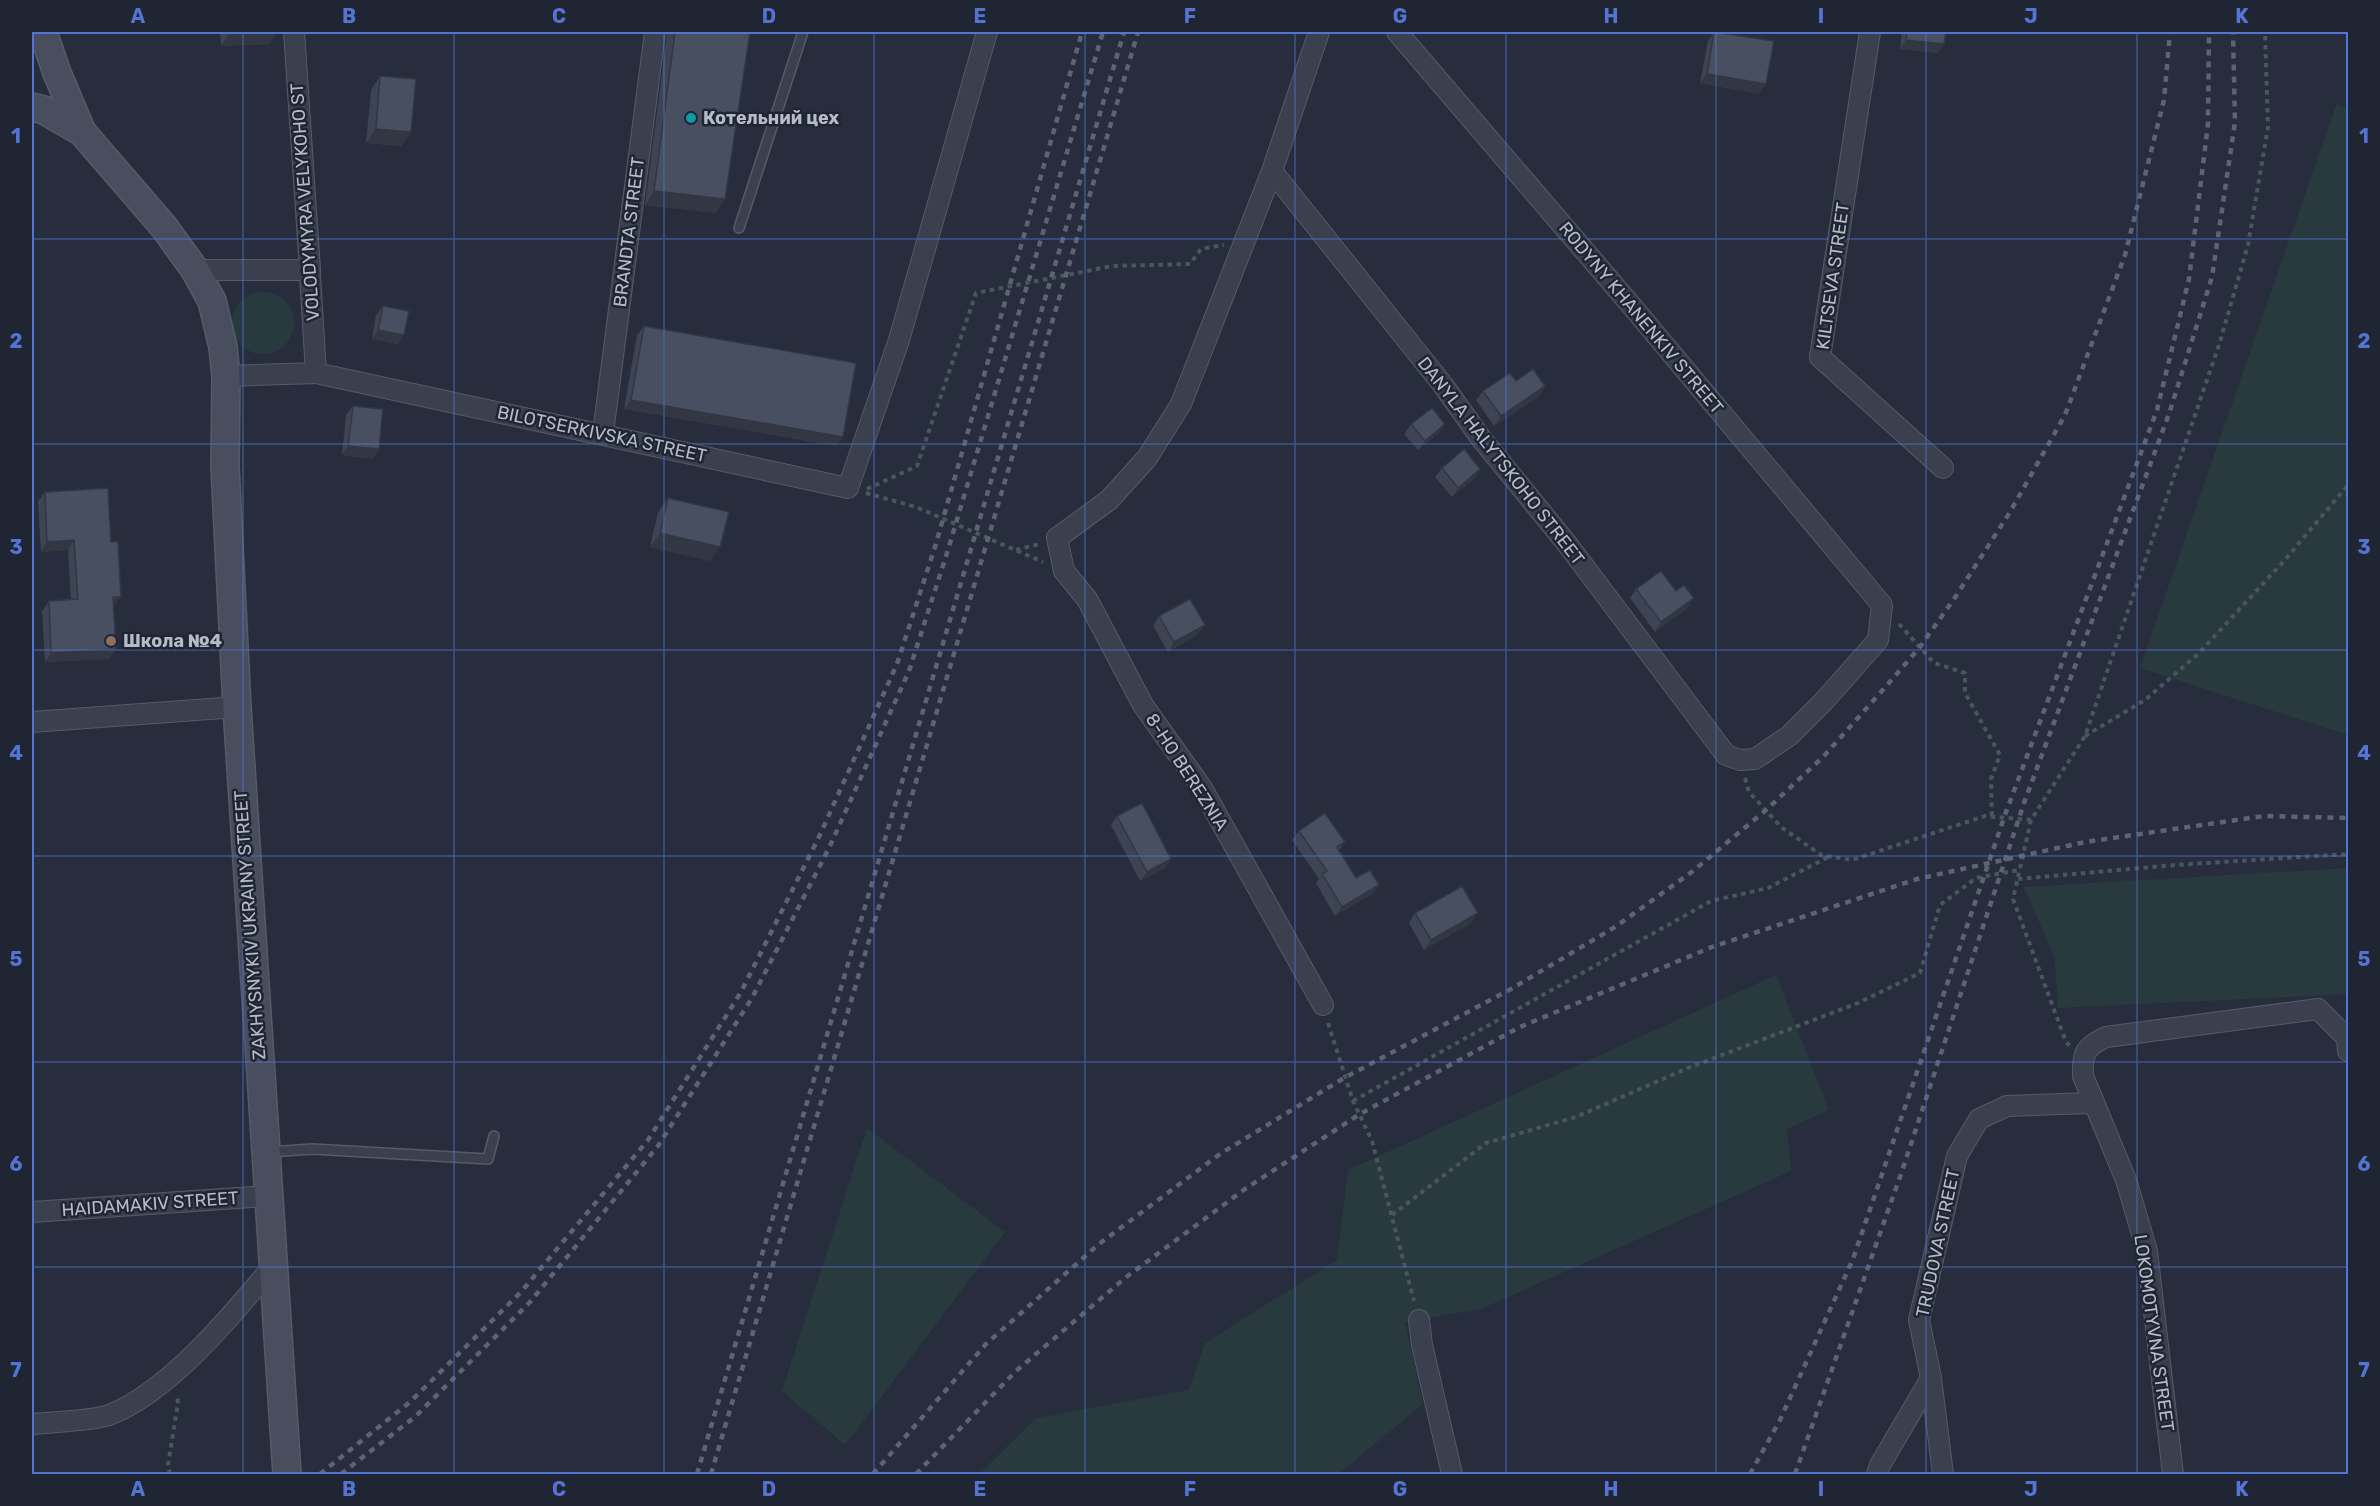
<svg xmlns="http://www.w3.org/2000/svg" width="2380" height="1506" viewBox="0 0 2380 1506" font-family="Rubik,sans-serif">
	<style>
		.green { fill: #293a3f }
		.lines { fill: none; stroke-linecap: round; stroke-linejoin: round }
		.lane-casing { stroke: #555b68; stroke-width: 12 }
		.street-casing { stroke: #555b68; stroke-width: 22 }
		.secondary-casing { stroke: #555b68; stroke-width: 30 }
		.path { stroke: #48575d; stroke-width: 4; stroke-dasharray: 4.5 4.5; stroke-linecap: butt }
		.lane { stroke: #3a404d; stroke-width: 9 }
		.street { stroke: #3a404d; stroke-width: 20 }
		.secondary { stroke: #494e5f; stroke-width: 27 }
		.rail { stroke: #5d6373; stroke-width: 4.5; stroke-dasharray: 6 6; stroke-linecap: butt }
		.wall { fill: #3e4453 }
		.shaded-wall { fill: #323743 }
		.building { fill: #484f60; stroke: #323743; stroke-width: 1.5 }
		.grid { fill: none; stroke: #5374d2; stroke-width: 1.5; stroke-opacity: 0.55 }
		.culture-dot { fill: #0f9aa8; stroke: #1f2532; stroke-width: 2 }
		.education-dot { fill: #8d6e63; stroke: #1f2532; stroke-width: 2 }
		.labels { text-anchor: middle; stroke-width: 5; stroke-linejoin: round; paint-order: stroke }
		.poi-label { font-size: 18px; font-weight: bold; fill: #b6bbc8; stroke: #1f2532; text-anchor: start }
		.street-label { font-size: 18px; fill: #b6bbc8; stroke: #1f2532 }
		.neatline { fill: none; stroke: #5374d2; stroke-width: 2 }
		.grid-label { font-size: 20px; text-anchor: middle; font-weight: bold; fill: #5374d2 }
	</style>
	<rect width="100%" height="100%" fill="#272d3d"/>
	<!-- green -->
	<path class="green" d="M2337,103L2348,108V735L2140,668Z
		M232 323a31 31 0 1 1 62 0a31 31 0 1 1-62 0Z
		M2348,868V994L2058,1008L2055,959L2024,887Z
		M1776,975L1829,1110L1787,1129L1791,1171L1481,1309L1405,1322L1423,1404L1338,1474H979L1036,1418L1189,1390L1205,1343L1337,1260L1348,1170Z
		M867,1128L1005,1232L845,1445L782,1391Z"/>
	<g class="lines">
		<defs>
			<path id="lane" d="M739,228L803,32
				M269,1152L312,1149L488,1159L494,1136"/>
			<path id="street" d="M1319,32L1272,171L1181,404L1147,458L1109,500L1057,538L1064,571L1087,599L1143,705L1202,788L1323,1005
				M1870,32L1820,357L1943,468
				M1272,171L1443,385L1480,437L1568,545L1726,755L1740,760L1755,759L1789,736L1824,701L1878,640L1882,605L1636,311L1397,32
				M309,259L316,373
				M195,270H310L294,32
				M226,376L316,373L848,488L899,340L987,32
				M603,433L655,32
				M32,722L237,707
				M32,1212L268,1196
				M1419,1320L1422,1345L1452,1474
				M1931,1378L1943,1474
				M32,1424C50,1422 93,1421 109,1415C169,1392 232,1315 274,1265
				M1877,1474L1880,1465L1931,1378L1919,1320L1957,1156L1979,1119L2007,1106L2092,1103
				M2173,1474L2147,1251L2126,1180L2083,1076C2082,1053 2085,1047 2106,1037L2318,1009L2347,1038L2348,1051"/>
			<path id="secondary" d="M43,32L57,73L82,132
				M32,107L44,110L82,132L164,227L195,270L212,301L223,347L226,376L225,467L237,707L287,1474"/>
		</defs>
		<!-- lane casing -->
		<use href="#lane" class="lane-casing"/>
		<!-- street casing -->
		<use href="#street" class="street-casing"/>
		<!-- secondary casing -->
		<use href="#secondary" class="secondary-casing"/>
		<!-- path -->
		<path class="path" d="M867,489L917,466L976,293L1112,266L1190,264L1201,249L1224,245
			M866,493L916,507L1043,562
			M1016,550L1039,544
			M1899,624L1934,663L1965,673V693L2000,755L1991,779L1992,817
			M2085,736L2145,700L2198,654L2284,561L2348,485
			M1745,778L1749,792L1781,827L1821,855L1852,860L1985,816L2031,820L2085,736L2219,345L2248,245L2268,127L2265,32
			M2031,820L2013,899L2066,1042L2070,1046
			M2018,879L2175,865L2348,854
			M1328,1023L1353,1101L1372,1141L1414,1301
			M1353,1101L1711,901L1768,888L1830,856
			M1392,1215L1486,1143L1576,1117L1688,1068L1858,1003L1920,973L1940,905L1976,878L2019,870
			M170,1474L168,1465L178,1403L177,1395"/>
		<!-- lane -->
		<use href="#lane" class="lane"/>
		<!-- street -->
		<use href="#street" class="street"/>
		<!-- secondary -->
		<use href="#secondary" class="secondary"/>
		<!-- rail -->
		<path class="rail" d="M320,1474L410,1402L521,1292L648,1140L741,992L818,839L897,664L935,547L1082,32
			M341,1474L416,1416L530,1302L658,1146L752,998L829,848L909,671L947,553L1103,32
			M697,1474L1124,32
			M711,1474L1138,32
			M873,1474L986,1344L1099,1244L1220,1154L1344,1078L1511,989L1615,927L1693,871L1766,810L1824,756L1881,692L1920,647L1956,596L2010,512L2065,415L2125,255L2164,100L2170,32
			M916,1474L1016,1371L1125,1278L1245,1189L1360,1114L1520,1027L1712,947L1917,879L2085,842L2264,816L2348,818
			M1750,1474L1780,1420L1853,1259L2006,812L2157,410L2189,279L2208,124L2209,32
			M1795,1474L1901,1174L2024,803L2169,414L2212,277L2235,122L2233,32"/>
	</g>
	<!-- wall -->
	<path class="wall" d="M220,32H277L269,44L221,46Z
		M666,32H750L716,213L645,205L667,34Z
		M1714,32L1759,94L1700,83L1708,41Z
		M1902,32H1946L1938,53L1900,49Z
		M380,76L411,132L401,146L366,143L371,90Z
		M383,306L398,344L372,339L376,315Z
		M644,326L837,446L624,409L637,335Z
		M1545,386L1539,396L1494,426L1476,400L1483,391Z
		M353,406L379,449L372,459L342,455L346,415Z
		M1411,424H1445L1439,433L1418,450L1404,434Z
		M1442,468L1480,469L1474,479L1452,497L1435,477Z
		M45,492L111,542L121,597L113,606L116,649L109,659L45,662L42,611L49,601L71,600L68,550L41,552L38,501Z
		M668,498L711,561L650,547L658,512Z
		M1636,589L1676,591L1694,598L1687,608L1655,632L1630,598Z
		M1159,616L1198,634L1168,652L1153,626Z
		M1117,816L1171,859L1165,868L1140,881L1111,825Z
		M1299,831L1345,842L1339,850L1356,878L1379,885L1372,894L1335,916L1316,883L1319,879L1292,840Z
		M1415,913L1471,923L1424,950L1409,923Z"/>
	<!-- shaded-wall -->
	<path class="shaded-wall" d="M230,32H277L269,44L221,46Z
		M1906,40L1944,44L1938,53L1900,49Z
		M1707,74L1766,84L1759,94L1700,83Z
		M376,129L411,132L401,146L366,143Z
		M654,191L725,199L716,213L645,205Z
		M378,330L404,335L398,344L372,339Z
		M1545,386L1539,396L1494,426L1501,416Z
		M631,400L843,437L837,446L624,409Z
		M1445,424L1439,433L1418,450L1425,441Z
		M348,446L379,449L372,459L342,455Z
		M1480,469L1474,479L1452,497L1458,488Z
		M660,533L720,547L711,561L650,547Z
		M74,540L68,550L41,552L47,542Z
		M113,597H121L114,606L106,607Z
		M1694,598L1687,608L1655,632L1661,622Z
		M1205,625L1198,634L1168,652L1174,642Z
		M116,649L109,659L45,662L51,653Z
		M1171,859L1165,868L1140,881L1147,872Z
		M1379,885L1372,894L1335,916L1342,907Z
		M1478,913L1471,923L1424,950L1431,940Z"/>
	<!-- building -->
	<path class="building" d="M675,32H750L725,199L654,191Z
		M1714,32L1774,41L1766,84L1707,74Z
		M1907,32H1946L1944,44L1906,40Z
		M380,76L416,79L411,132L376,129Z
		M383,306L409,311L404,335L378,330Z
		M644,326L856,363L843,437L631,400Z
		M1533,369L1545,386L1501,416L1483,391L1510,373L1516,381Z
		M353,406L383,409L379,449L348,446Z
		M1432,408L1445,424L1425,441L1411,424Z
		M1464,449L1480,469L1458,488L1442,468Z
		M108,488L111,542L118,541L121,597H113L116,649L51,653L49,601L78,599L74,540L47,542L45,492Z
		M668,498L729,512L720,547L660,533Z
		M1661,571L1676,591L1684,585L1694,598L1661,622L1636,589Z
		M1190,599L1205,625L1174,642L1159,616Z
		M1142,803L1171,859L1147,872L1117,816Z
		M1325,813L1345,842L1337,847L1356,878L1370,870L1379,885L1342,907L1322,874L1327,871L1299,831Z
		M1462,886L1478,913L1431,940L1415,913Z"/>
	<!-- grid -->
	<path class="grid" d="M243,32V1474M454,32V1474M664,32V1474M874,32V1474M1085,32V1474M1295,32V1474M1506,32V1474M1716,32V1474M1926,32V1474M2137,32V1474M32,239H2348M32,444H2348M32,650H2348M32,856H2348M32,1062H2348M32,1267H2348"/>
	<!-- markers -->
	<circle class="culture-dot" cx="691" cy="118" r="6"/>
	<circle class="education-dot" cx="111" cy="641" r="6"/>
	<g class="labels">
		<!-- poi labels -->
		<g class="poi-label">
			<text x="703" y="124">Котельний цех</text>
			<text x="123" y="647">Школа №4</text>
		</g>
		<!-- street labels -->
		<g class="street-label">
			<text transform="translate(305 202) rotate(-94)" y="6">VOLODYMYRA VELYKOHO ST</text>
			<text transform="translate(629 232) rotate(-83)" y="6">BRANDTA STREET</text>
			<text transform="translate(1833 276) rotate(-82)" y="6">KILTSEVA STREET</text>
			<text transform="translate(1641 318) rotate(50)" y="6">RODYNY KHANENKIV STREET</text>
			<text transform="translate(602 434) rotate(12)" y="6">BILOTSERKIVSKA STREET</text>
			<text transform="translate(1501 461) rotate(52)" y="6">DANYLA HALYTSKOHO STREET</text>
			<text transform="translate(1187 772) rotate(57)" y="6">8-HO BEREZNIA</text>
			<text transform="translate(250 925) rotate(-94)" y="6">ZAKHYSNYKIV UKRAINY STREET</text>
			<text transform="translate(150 1204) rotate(-4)" y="6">HAIDAMAKIV STREET</text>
			<text transform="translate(1938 1243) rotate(-78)" y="6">TRUDOVA STREET</text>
			<text transform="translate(2154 1333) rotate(82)" y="6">LOKOMOTYVNA STREET</text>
		</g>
	</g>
	<!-- border -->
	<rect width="2380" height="1506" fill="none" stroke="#1f2532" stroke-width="66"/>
	<rect x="33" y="33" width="2314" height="1440" class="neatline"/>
	<g class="grid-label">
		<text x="138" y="23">A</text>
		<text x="349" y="23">B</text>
		<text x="559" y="23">C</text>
		<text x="769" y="23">D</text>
		<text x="980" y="23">E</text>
		<text x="1190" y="23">F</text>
		<text x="1400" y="23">G</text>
		<text x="1611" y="23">H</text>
		<text x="1821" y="23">I</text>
		<text x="2031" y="23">J</text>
		<text x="2242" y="23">K</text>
		<text x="16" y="143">1</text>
		<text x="2364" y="143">1</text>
		<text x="16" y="348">2</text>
		<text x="2364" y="348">2</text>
		<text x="16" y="554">3</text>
		<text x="2364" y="554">3</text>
		<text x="16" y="760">4</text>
		<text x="2364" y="760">4</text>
		<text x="16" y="966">5</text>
		<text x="2364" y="966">5</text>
		<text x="16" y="1171">6</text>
		<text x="2364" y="1171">6</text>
		<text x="16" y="1377">7</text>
		<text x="2364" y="1377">7</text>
		<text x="138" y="1496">A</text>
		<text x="349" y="1496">B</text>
		<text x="559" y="1496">C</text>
		<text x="769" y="1496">D</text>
		<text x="980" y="1496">E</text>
		<text x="1190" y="1496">F</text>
		<text x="1400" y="1496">G</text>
		<text x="1611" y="1496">H</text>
		<text x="1821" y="1496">I</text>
		<text x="2031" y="1496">J</text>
		<text x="2242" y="1496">K</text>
	</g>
</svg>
